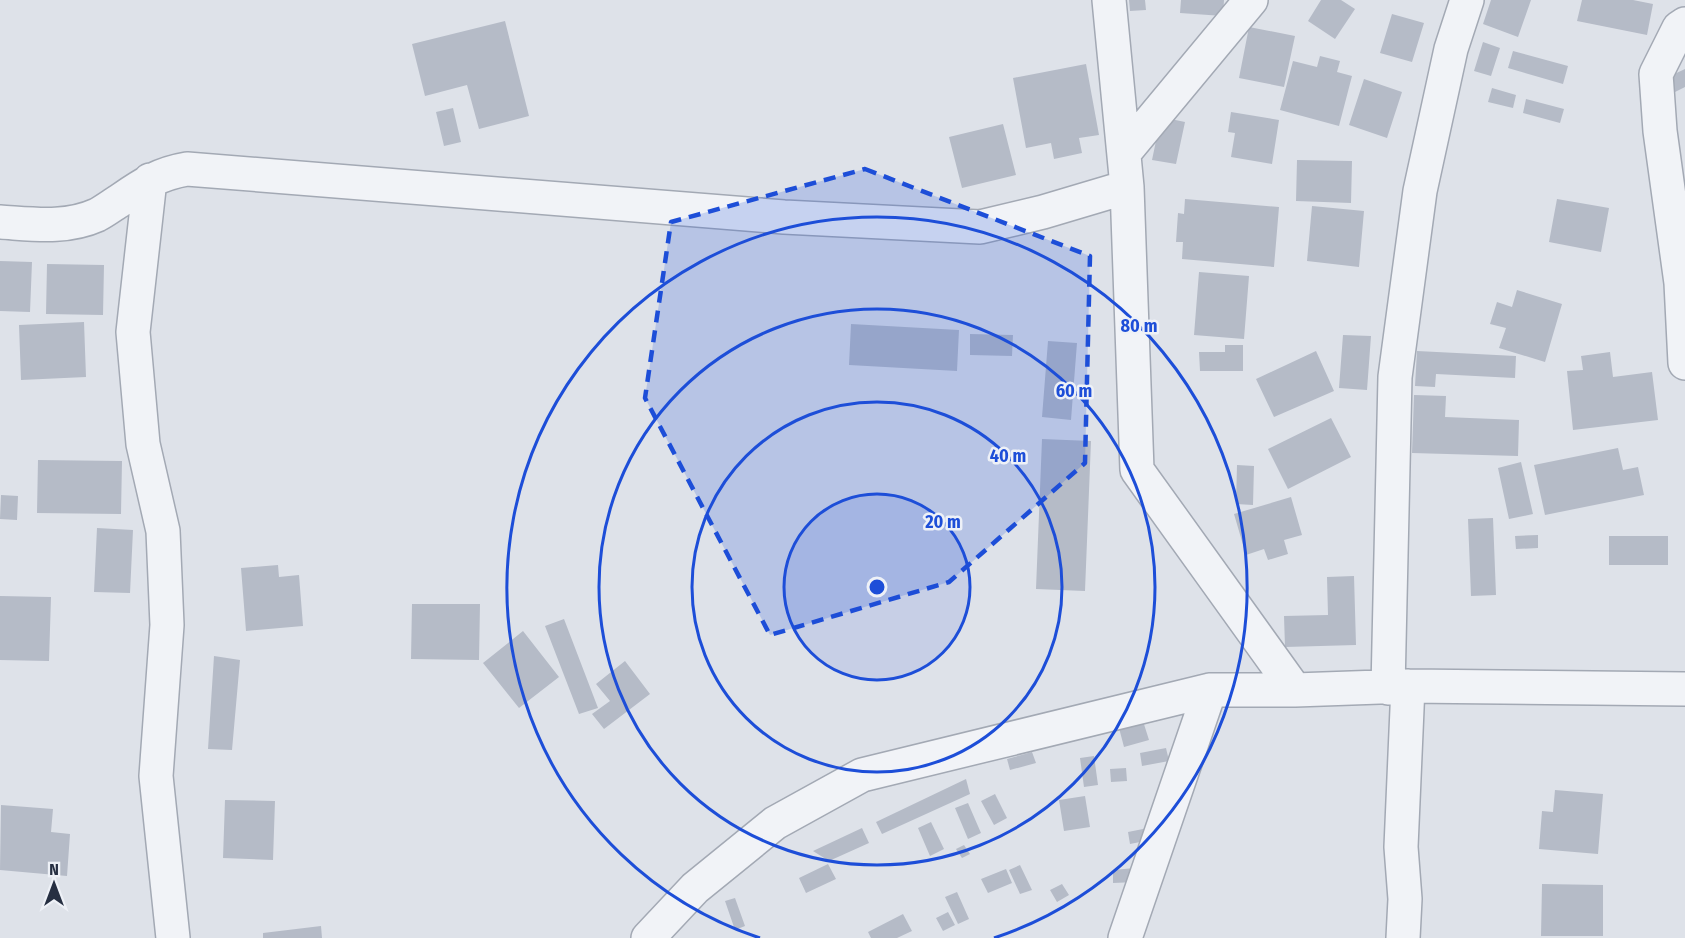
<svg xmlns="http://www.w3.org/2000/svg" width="1685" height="938" viewBox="0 0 1685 938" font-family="'Fira Sans Condensed',sans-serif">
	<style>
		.building { fill: #b5bbc7 }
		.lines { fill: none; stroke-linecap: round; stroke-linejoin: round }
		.minor-casing { stroke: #a3a9b4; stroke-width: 36 }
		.minor { stroke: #f1f3f7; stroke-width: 33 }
		.marked { fill: #1d4ed8; fill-opacity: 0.2; stroke: #1d4ed8; stroke-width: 4.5; stroke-dasharray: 12 8; stroke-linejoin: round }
		.ring { fill: none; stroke: #1d4ed8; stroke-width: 3 }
		.centre { fill: #1d4ed8; stroke: #eef1f7; stroke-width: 3 }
		.ring-label { font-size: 18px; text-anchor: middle; font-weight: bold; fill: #1d4ed8; stroke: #eef1f7; stroke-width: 5; stroke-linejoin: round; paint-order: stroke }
	</style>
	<rect width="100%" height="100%" fill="#dee2e9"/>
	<!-- building -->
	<path class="building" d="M1129,0H1145L1146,10L1130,11Z
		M1181,0H1224L1223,16L1180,13Z
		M1321,0H1341L1355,9L1335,39L1308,21Z
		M1491,0H1531L1518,37L1483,24Z
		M1582,0H1633L1653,4L1647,35L1577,21Z
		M1392,14L1424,23L1412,62L1380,53Z
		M505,21L529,116L479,129L467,85L425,96L412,44Z
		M1249,27L1295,36L1284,87L1239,78Z
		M1483,42L1500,48L1491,76L1474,71Z
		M1513,51L1568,66L1563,84L1508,68Z
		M1320,56L1340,61L1337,72L1352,76L1339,126L1280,110L1293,61L1317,67Z
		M1086,64L1099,135L1079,138L1082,153L1054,159L1051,143L1026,148L1013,78Z
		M1685,69V87L1675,92L1668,77Z
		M1364,79L1402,92L1387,138L1349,125Z
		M1492,88L1516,95L1513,108L1488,102Z
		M1526,99L1564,109L1560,123L1523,113Z
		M453,108L461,142L444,146L436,112Z
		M1231,112L1279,120L1272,164L1231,157L1235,133L1228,132Z
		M1161,117L1185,122L1176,164L1152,160Z
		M1003,124L1016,175L962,188L949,137Z
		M1297,160L1352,161L1351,203L1296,201Z
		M1185,199L1279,207L1274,267L1182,259L1183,242H1176L1178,213L1184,214Z
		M1557,199L1609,208L1601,252L1549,242Z
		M1312,206L1364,211L1359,267L1307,261Z
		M0,261L32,262L30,312L0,311Z
		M47,264L104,265L103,315L46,314Z
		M1199,272L1249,276L1244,339L1194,335Z
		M1517,290L1562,304L1545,362L1499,348L1506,328L1490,324L1497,302L1512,307Z
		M84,322L86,377L21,380L19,325Z
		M851,324L959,330L957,371L849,365Z
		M970,334L1013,335L1012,356L970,355Z
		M1343,335L1371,336L1367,390L1339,388Z
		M1048,341L1077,343L1071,420L1042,417Z
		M1225,345H1243V371H1200L1199,352H1225Z
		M1316,351L1334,391L1274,417L1256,379Z
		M1417,351L1516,356L1515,378L1436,374L1435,387L1415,386Z
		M1610,352L1613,377L1652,372L1658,420L1573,430L1567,371L1583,370L1581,356Z
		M1414,395L1446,396L1445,417L1519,420L1518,456L1412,453Z
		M1331,418L1351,457L1288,489L1268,449Z
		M1042,439L1091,441L1085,591L1036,589Z
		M1618,448L1623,470L1638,467L1644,495L1545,515L1534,465Z
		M38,460L122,461L121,514L37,513Z
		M1521,462L1533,514L1509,519L1498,468Z
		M1237,465L1254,466L1253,505L1236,504Z
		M1,495L18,496L17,520L0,519Z
		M1291,497L1302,535L1284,540L1288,554L1268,560L1264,549L1246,555L1234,514Z
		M1493,518L1496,595L1471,596L1468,519Z
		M97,528L133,530L130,593L94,592Z
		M1538,535V548L1516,549L1515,536Z
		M1609,536H1668V565H1609Z
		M278,565L279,577L299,575L303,626L246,631L241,568Z
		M1354,576L1356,645L1285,647L1284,616L1328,615L1327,577Z
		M0,596L51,597L49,661L0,660Z
		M412,604H480L479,660L411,659Z
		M564,619L598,708L579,714L545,626Z
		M523,631L559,677L519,708L483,663Z
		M214,656L240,660L232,750L208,749Z
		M625,661L650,694L604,729L592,714L610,701L596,684Z
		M1143,721L1149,740L1124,747L1119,728Z
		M1166,748L1169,761L1142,766L1140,753Z
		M1032,752L1036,763L1010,770L1007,759Z
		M1094,756L1098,785L1084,787L1080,758Z
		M1126,768L1127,781L1111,782L1110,769Z
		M966,779L970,794L882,834L876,822Z
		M1555,790L1603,794L1598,854L1539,849L1542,811L1553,812Z
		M995,794L1007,818L994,825L981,801Z
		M1085,796L1090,827L1064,831L1059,800Z
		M225,800L275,801L273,860L223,858Z
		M968,803L981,833L968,839L955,808Z
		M1,805L53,809L51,832L70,834L67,876L0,870Z
		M931,822L944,849L930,856L918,828Z
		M862,828L869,843L829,861L813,851Z
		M1148,828L1150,840L1130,844L1128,832Z
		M964,845L970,854L962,858L956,849Z
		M828,864L836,879L806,893L799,878Z
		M1020,865L1032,890L1020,894L1009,870Z
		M1135,868L1136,882L1113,883V870Z
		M1006,869L1012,883L988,893L981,879Z
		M1062,884L1069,895L1057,902L1050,890Z
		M1542,884L1603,885V936H1541Z
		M957,892L969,919L958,924L945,897Z
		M735,898L745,926L735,930L725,901Z
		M948,912L955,925L943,931L936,918Z
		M903,914L912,931L897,938H871L868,932Z
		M321,926L322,938H263V933Z"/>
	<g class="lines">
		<defs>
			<path id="minor" d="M1109,0L1127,187L1137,470L1295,690
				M1685,24L1679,28L1656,74L1660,131L1681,283L1685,363
				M1124,153L1251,0
				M150,180L133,332L143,444L163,531L167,625L156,776L173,938
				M0,222C33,224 66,229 97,215C103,212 110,207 116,203C141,186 157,174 187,169L784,217L980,227L1043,212L1127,187
				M1388,688L1395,377L1420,191L1451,49L1467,0
				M648,938L695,888L775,823L862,775L1210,690H1295L1408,686L1685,689
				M1125,938L1210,690
				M1403,938L1405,899L1401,847L1408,686"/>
		</defs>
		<!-- minor casing -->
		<use href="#minor" class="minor-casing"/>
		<!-- minor -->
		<use href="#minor" class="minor"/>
	</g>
	<!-- marked area -->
	<path class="marked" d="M865,169L1090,256L1085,463L949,582L770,635L645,398L671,222Z"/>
	<!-- distance rings -->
	<circle cx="877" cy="587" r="93" fill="#1d4ed8" fill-opacity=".12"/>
	<g class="ring">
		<circle cx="877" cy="587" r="93"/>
		<circle cx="877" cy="587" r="185"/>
		<circle cx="877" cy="587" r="278"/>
		<path d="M760 938A370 370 0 1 1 994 938"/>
	</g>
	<circle cx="877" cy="587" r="9" class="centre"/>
	<g class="ring-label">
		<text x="1139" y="332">80 m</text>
		<text x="1074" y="397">60 m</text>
		<text x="1008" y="462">40 m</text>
		<text x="943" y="528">20 m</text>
	</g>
	<!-- north arrow -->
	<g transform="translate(54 884)" stroke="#eef1f7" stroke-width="4.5" paint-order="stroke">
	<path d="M0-4.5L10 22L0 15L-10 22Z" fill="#262f42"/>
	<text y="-9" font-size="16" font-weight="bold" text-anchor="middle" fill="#262f42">N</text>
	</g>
</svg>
